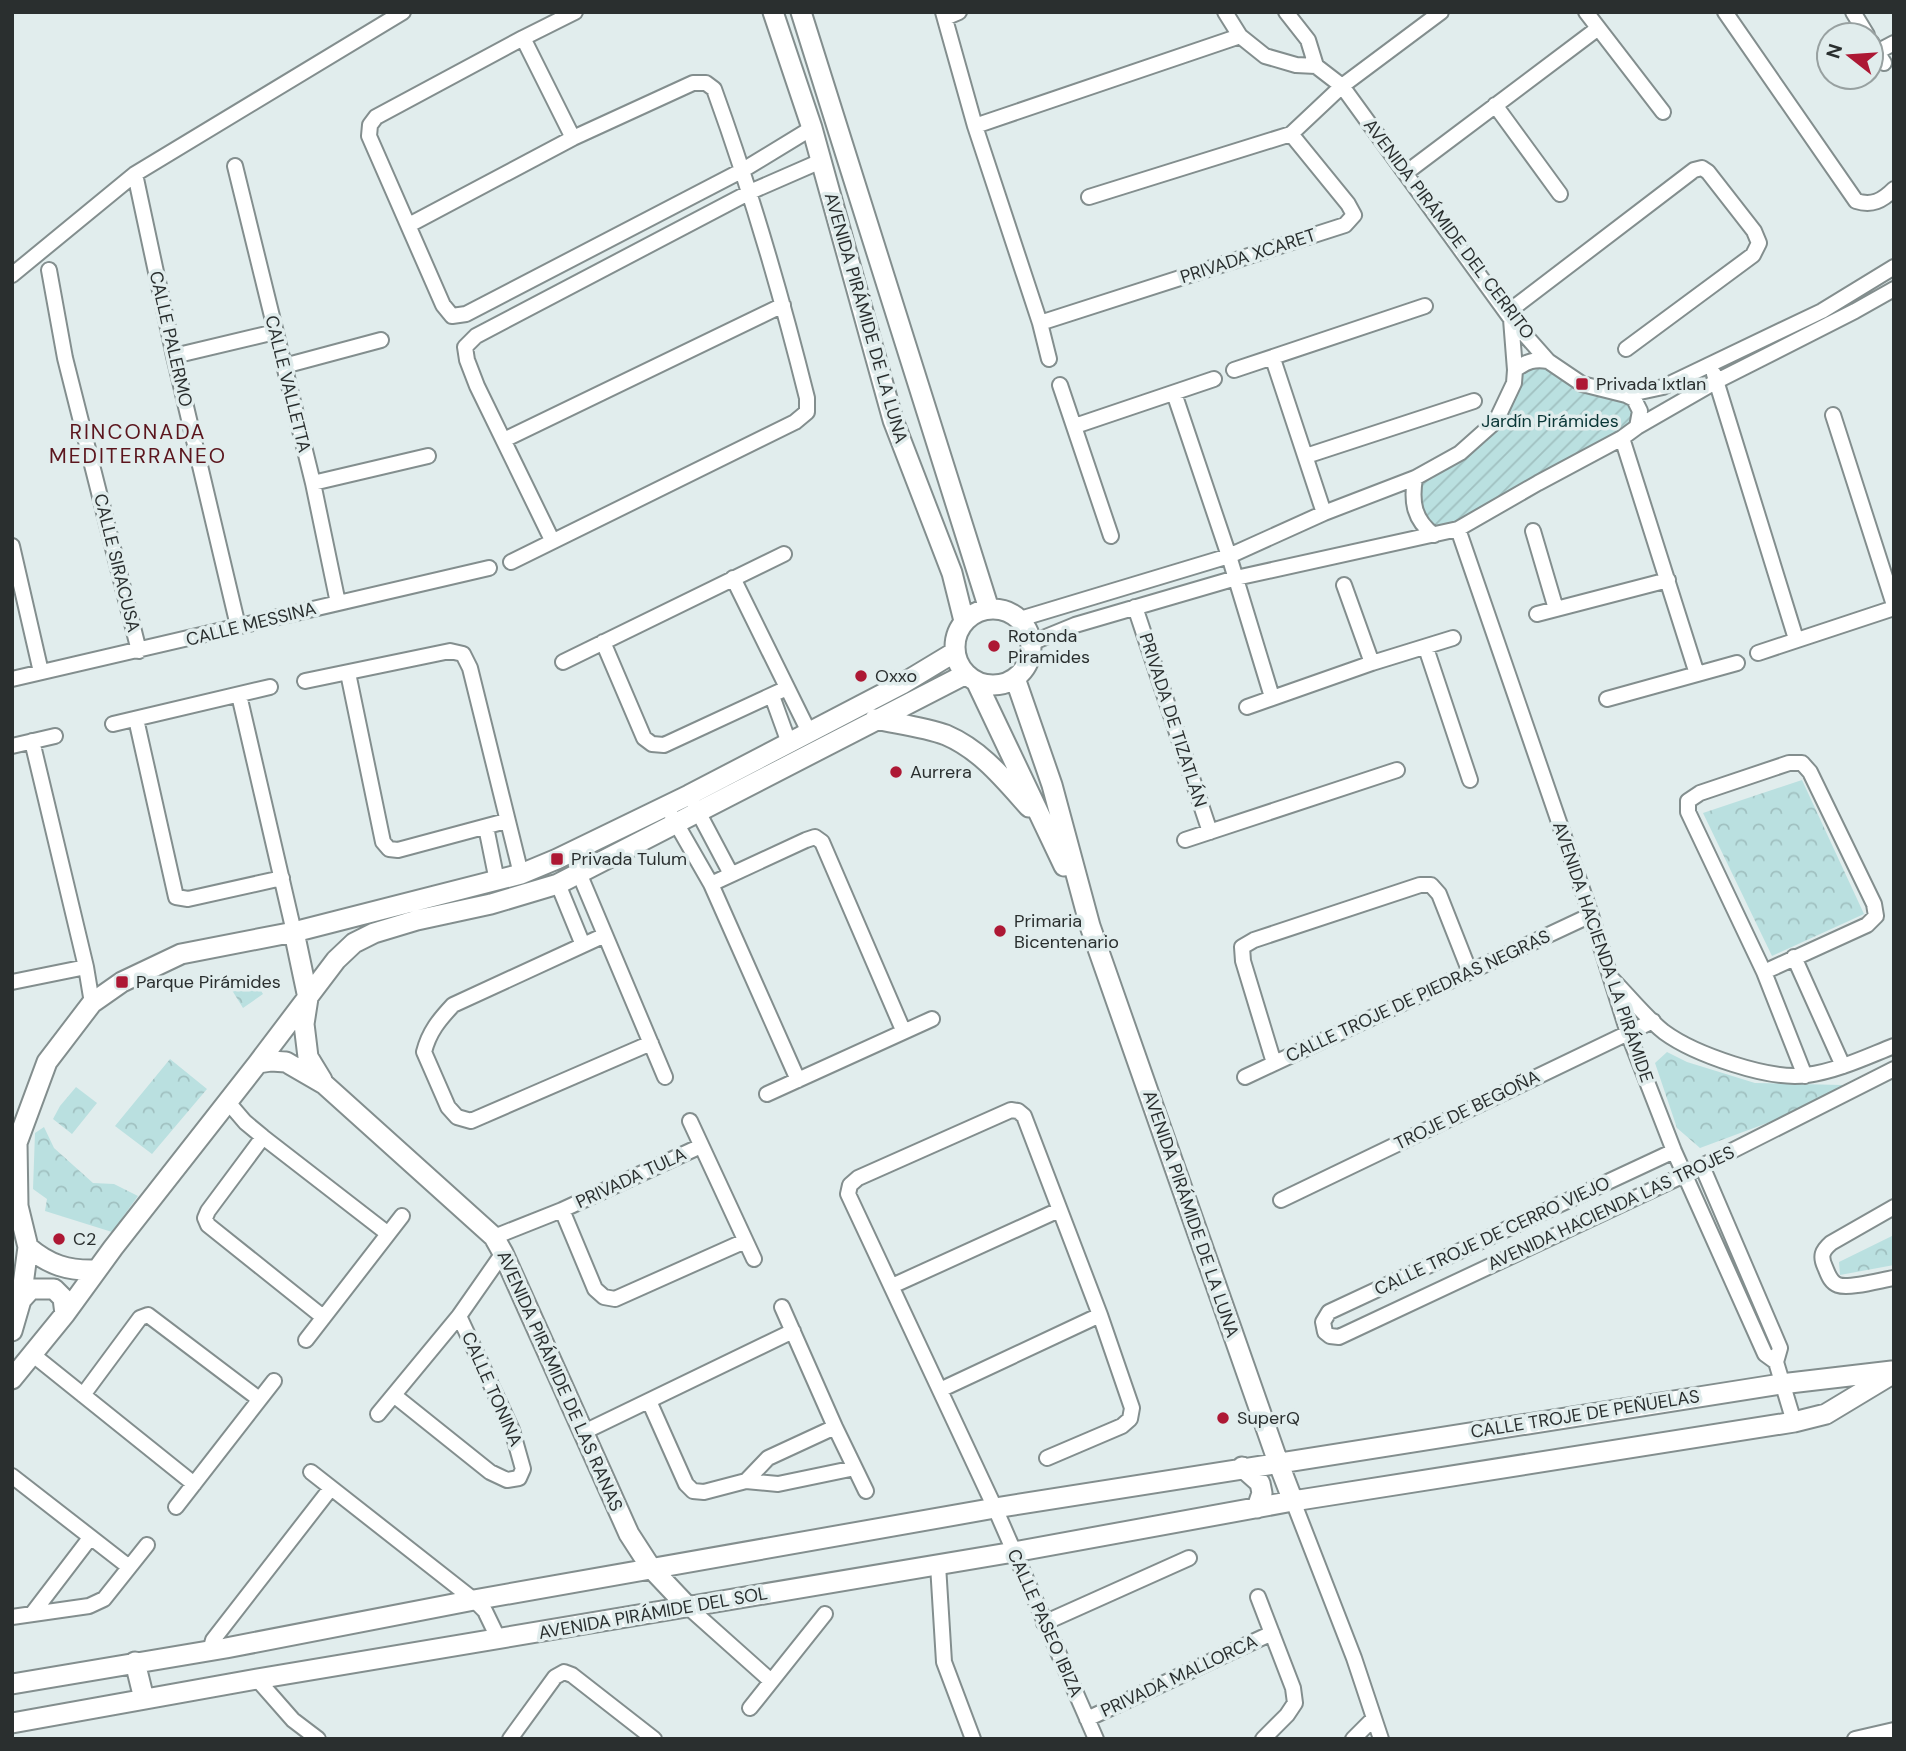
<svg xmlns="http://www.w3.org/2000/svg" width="1906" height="1751" viewBox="0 0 1906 1751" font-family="'DM Sans',sans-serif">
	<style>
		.park { fill: url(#park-crowns) }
		.garden { fill: url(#garden-furrows) }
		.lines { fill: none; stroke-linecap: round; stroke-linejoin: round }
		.street-casing { stroke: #838e8e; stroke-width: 18 }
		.secondary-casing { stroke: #838e8e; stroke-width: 23 }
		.street { stroke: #fff; stroke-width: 14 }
		.secondary { stroke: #fff; stroke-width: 19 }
		.poi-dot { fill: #ad1834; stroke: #e1eded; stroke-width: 2.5 }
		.labels { text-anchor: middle; stroke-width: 7; stroke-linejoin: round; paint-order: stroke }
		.street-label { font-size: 18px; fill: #2a2f2f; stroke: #e1eded }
		.poi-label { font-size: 18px; fill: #2a2f2f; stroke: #e1eded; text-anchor: start }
		.park-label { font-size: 18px; fill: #083535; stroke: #e1eded }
		.quarter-label { font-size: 21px; letter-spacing: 2px; fill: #5b151d; stroke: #e1eded }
	</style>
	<defs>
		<pattern id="park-crowns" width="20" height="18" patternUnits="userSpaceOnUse" patternTransform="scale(1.75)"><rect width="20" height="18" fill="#bae0e0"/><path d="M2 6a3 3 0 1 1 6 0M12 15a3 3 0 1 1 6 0" fill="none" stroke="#a0c0c0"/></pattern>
		<pattern id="garden-furrows" width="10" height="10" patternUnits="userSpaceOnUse" patternTransform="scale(1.75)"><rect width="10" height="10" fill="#bae0e0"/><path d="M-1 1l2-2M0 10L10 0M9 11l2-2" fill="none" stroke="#a0c0c0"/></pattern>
	</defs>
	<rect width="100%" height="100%" fill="#e1eded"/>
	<!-- park -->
	<path class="park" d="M1802,780L1864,914L1772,956L1703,813Z
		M251,974L263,994L243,1008L230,987Z
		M1667,1052L1687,1062L1755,1083L1842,1085L1843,1095L1700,1148L1677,1128L1655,1063Z
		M170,1059L207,1089L152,1154L115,1126Z
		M76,1087L97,1103L72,1134L53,1119L60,1106Z
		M44,1127L54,1148L93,1183L114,1184L138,1196L112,1232L45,1211L47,1199L33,1189L35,1133Z
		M1894,1235V1265L1840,1275L1839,1262Z"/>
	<!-- garden -->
	<path class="garden" d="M1535,360L1634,399L1637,427L1434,535L1412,492L1415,478L1496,421L1515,370Z"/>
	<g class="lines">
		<defs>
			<path id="street" d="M575,12L523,38L376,117L370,125L369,136L443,305L452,316L466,314L743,170L812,128
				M943,12L975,126L1040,323L1049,359
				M1225,12L1240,36L1265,56L1296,65L1316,66L1342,86L1511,319L1548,361L1582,384L1626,395L1663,387L1822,311L1894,267
				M1286,12L1308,40L1316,66
				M1586,12L1663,112
				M1725,12L1856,201C1872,206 1882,201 1894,189
				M1853,12L1867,35
				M945,18L959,12
				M523,38L573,138
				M1871,42L1884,63
				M1877,52L1894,43
				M1495,105L1560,194
				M975,126L1240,36
				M235,166L313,483L338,603
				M1407,172L1597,29
				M135,174L174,356L238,626
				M1089,197L1291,134L1342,86L1441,12
				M409,225L573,138L693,83H706L714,89C751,191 781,294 807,398V412L795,422L511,562
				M49,270L65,358L139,651
				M12,275L135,174L403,12
				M1508,312L1694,170L1702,168L1708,172L1754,231L1759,243L1753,255L1626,349
				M1040,323L1345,225L1354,215L1348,204L1291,134
				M174,356L275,332
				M1273,359L1324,513
				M284,366L381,340
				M1234,370L1425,306
				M1515,370C1527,361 1534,359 1548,361
				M1714,374L1796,639
				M1060,385L1111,536
				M1174,393L1229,556L1272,697
				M1626,395L1634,399L1640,411L1637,427
				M1833,415L1894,605
				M1075,426L1214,379
				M1622,438L1697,674
				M504,440L783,305
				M1306,456L1474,401
				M1415,478C1411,502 1414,520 1434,535
				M313,483L428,456
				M1458,529L1591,915L1628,1033L1674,1151L1765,1354L1776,1362
				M1533,531L1556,609
				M552,540L477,386L467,360L465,347L476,336L750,192L821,161
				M12,546L41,672
				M733,578L809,732
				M1344,585L1372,663
				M1135,607L1210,832
				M1537,614L1668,580
				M1020,619L1229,556L1324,513L1415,478L1460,453L1496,421L1514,383L1515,370L1511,319
				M603,642L644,738L652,744L664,745L787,688
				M1031,643L1075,625L1236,578L1458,529L1538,483L1622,438L1637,427L1717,381L1855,311L1894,289
				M1426,648L1470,780
				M1758,653L1894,608
				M563,662L784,554
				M348,673L383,842L389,849L398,850L506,821
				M12,679L489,568
				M305,681L450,651L463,654L470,668L521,874
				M239,695L294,932
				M772,696L789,743
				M1607,699L1737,663
				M1247,707L1372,663L1453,638
				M136,719L176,897L188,899L282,878
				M113,724L270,687
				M32,741L86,967L92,1003
				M12,746L55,736
				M695,806L731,874
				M672,816L711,884L798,1080
				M486,827L497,881
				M1185,840L1397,770
				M579,873L665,1077
				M558,884L583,945
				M711,884L806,840L815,837L822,842L903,1030
				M605,935L453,1005C439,1020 429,1032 424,1052L448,1107L457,1117L471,1121L651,1043
				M1794,957L1843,1066
				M1764,972L1867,925L1876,916L1874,904L1810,772L1802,763H1789L1700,793L1688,801V812L1764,972L1805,1076
				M1611,978C1628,995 1645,1017 1664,1032C1694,1054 1770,1081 1807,1075C1837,1071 1866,1057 1894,1046
				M12,982L86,967
				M1274,1063L1243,961L1242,947L1254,940L1420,885H1431L1439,894L1469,970
				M1245,1077L1591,915
				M767,1094L932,1019
				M227,1101L245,1122L263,1137L387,1233
				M690,1121L754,1259
				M263,1137L208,1211L205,1218L208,1225L323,1317
				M1674,1151L1329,1312L1323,1322L1325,1332L1330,1336L1339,1337L1684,1175L1894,1069
				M1702,1166L1780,1348L1776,1362L1794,1422
				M1281,1200L1653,1021
				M1894,1207L1831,1243C1822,1251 1820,1256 1825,1267C1828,1274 1830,1282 1838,1285C1849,1289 1881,1280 1894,1278
				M562,1210L595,1289L604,1297L615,1299L745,1241
				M494,1237L562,1210L701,1146
				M892,1286L1059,1210
				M782,1307L835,1427L866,1491
				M306,1340L402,1216
				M32,1354L194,1484
				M940,1390L1100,1315
				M83,1395L140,1318L148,1315L259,1399
				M395,1396L490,1472L507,1480L519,1478L523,1469L512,1430L459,1316
				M649,1401L686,1484L693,1491L704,1492L746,1481L778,1484L855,1468
				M378,1414L459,1316L503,1253
				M584,1432L793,1331
				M1047,1458L1122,1426L1130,1419L1132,1408L1100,1315L1024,1116L1018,1111L1011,1110L858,1178L850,1185L848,1194L995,1508L1096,1739
				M311,1472L474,1600L485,1611L499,1640
				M12,1476L129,1567
				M746,1481L768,1458L835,1427
				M1293,1501L1354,1658L1381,1739
				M176,1507L274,1381
				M938,1565L944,1662L973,1739
				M1258,1597L1293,1688L1295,1703L1287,1715L1263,1739
				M687,1606L771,1681
				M32,1614L90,1538
				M12,1617L89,1606L104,1599L147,1545
				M1044,1623L1189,1558
				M210,1651L213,1640L331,1488
				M257,1679L293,1720L318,1739
				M750,1708L825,1614
				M1087,1719L1272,1633
				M510,1739L555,1677L564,1672L572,1675L654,1739
				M1353,1739L1374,1718
				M1855,1739L1894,1730"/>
			<path id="secondary" d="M773,12L812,128L893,420L952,573L964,621
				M801,12L989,609
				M955 647a38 38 0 1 1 76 0a38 38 0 1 1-76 0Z
				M1015,678L1052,785L1090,926L1278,1462L1293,1501
				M976,681L1064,866
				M875,719C898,724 924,727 946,735C981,750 1004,779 1029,807
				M294,932L308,998L304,1024L308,1057L322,1080
				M258,1063L271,1061L286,1062L324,1084L494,1237L503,1253L629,1534L651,1568L687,1606
				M28,1247C49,1265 68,1271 96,1270
				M21,1300L31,1289H54L63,1298L65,1314
				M12,1331L21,1300L28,1247L18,1206L17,1143L47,1062L92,1003L122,982L181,954L294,932L521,874L557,859L689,795L902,684L955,652
				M12,1379L65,1314L113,1248L258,1063L336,960L354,943L374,933L417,920L491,904L558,884L966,674
				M1242,1467L1260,1483L1262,1493L1257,1508
				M135,1662L144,1699
				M12,1684L226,1648L474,1600L995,1508L1781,1384L1892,1371
				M12,1723L257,1679L1014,1552L1293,1501L1794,1422L1826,1414L1894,1373"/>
		</defs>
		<!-- street casing -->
		<use href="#street" class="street-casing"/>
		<!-- secondary casing -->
		<use href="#secondary" class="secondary-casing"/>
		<!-- street -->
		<use href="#street" class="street"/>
		<!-- secondary -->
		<use href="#secondary" class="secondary"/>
	</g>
	<!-- markers -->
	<g class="poi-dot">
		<rect x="1575" y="377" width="14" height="14" rx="3.5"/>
		<circle cx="994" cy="646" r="7"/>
		<circle cx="861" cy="676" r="7"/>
		<circle cx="896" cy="772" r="7"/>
		<rect x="550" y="852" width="14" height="14" rx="3.5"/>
		<circle cx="1000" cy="931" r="7"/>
		<rect x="115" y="975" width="14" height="14" rx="3.5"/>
		<circle cx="59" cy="1239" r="7"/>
		<circle cx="1223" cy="1418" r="7"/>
	</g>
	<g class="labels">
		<!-- street labels -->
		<g class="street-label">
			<text transform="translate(1449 229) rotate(53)" y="6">AVENIDA PIRÁMIDE DEL CERRITO</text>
			<text transform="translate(1248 256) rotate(-18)" y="6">PRIVADA XCARET</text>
			<text transform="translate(866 318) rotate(74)" y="6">AVENIDA PIRÁMIDE DE LA LUNA</text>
			<text transform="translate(171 339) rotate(77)" y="6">CALLE PALERMO</text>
			<text transform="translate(288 384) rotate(76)" y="6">CALLE VALLETTA</text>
			<text transform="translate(117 563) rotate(76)" y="6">CALLE SIRACUSA</text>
			<text transform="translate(251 624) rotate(-14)" y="6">CALLE MESSINA</text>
			<text transform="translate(1173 720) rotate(72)" y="6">PRIVADA DE TIZATLÁN</text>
			<text transform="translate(1603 952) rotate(71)" y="6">AVENIDA HACIENDA LA PIRÁMIDE</text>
			<text transform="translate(1418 996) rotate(-25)" y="6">CALLE TROJE DE PIEDRAS NEGRAS</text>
			<text transform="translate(1467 1110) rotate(-26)" y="6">TROJE DE BEGOÑA</text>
			<text transform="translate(631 1178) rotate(-25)" y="6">PRIVADA TULA</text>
			<text transform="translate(1611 1208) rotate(-25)" y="6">AVENIDA HACIENDA LAS TROJES</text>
			<text transform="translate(1191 1214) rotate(71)" y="6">AVENIDA PIRÁMIDE DE LA LUNA</text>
			<text transform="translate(1492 1236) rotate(-25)" y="6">CALLE TROJE DE CERRO VIEJO</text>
			<text transform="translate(560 1381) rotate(66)" y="6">AVENIDA PIRÁMIDE DE LAS RANAS</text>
			<text transform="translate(492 1389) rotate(66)" y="6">CALLE TONINA</text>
			<text transform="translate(1585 1414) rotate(-9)" y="6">CALLE TROJE DE PEÑUELAS</text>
			<text transform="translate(653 1613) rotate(-10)" y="6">AVENIDA PIRÁMIDE DEL SOL</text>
			<text transform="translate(1045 1623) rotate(66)" y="6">CALLE PASEO IBIZA</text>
			<text transform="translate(1179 1676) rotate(-25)" y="6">PRIVADA MALLORCA</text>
		</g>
		<!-- poi labels -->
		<g class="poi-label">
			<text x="1596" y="390">Privada Ixtlan</text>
			<text x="1008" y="642">Rotonda<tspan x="1008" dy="21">Piramides</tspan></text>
			<text x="875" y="682">Oxxo</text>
			<text x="910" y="778">Aurrera</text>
			<text x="571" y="865">Privada Tulum</text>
			<text x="1014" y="927">Primaria<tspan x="1014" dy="21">Bicentenario</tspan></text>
			<text x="136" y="988">Parque Pirámides</text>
			<text x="73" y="1245">C2</text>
			<text x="1237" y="1424">SuperQ</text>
		</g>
		<!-- park labels -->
		<g class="park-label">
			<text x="1550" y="427">Jardín Pirámides</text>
		</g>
		<!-- quarter labels -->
		<g class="quarter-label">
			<text x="138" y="439">RINCONADA<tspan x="138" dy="24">MEDITERRANEO</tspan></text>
		</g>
	</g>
	<!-- border -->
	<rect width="1906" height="1751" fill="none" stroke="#2a2f2f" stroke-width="28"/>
	<!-- north arrow -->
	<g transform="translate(1850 56) rotate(287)"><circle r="33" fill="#e1eded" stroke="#98a1a1" stroke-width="2"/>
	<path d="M0-5L12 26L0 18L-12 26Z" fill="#ad1834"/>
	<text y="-10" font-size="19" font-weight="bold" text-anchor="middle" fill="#2a2f2f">N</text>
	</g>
</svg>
